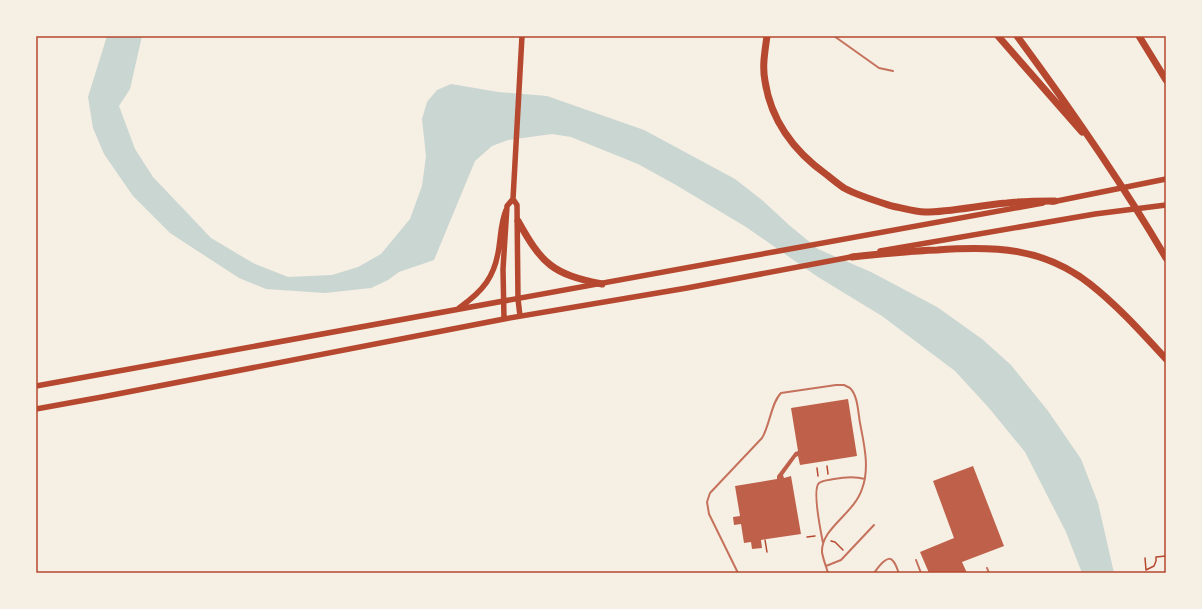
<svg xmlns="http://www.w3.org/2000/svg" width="1202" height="609" viewBox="0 0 1202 609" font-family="'DejaVu Sans',sans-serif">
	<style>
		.water { fill: #c9d6d2 }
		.building { fill: #bf614a }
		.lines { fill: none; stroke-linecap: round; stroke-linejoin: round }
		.path { stroke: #b5482f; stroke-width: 1.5 }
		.service { stroke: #c5725c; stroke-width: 2 }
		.secondary { stroke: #b5482f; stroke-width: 5.5 }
		.motorway { stroke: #b5482f; stroke-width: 7 }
		.neatline { fill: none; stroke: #b5482f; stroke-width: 1.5 }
	</style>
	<rect width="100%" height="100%" fill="#f6efe4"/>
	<!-- water -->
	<path class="water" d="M107,36H142L130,89L119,106L135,149L153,177L211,238L253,263L288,277L332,275L358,267L381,254L410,219L422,186L426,156L422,119L427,102L437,90L451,84L498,92L547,96L644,130L735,179L762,200L789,225L818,249L871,272L937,307L982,339L1011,365L1048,411L1081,459L1098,503L1114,573H1082L1066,532L1025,452L989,408L955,371L882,316L818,277L746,227L676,185L638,164L571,137L552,134L508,140L492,146L475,161L434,260L399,272L388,280L371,288L325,293L266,289L239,278L170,233L133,196L104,154L93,128L88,97Z"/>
	<!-- building -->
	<path class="building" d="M848,399L857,456L800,465L798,456L796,457L783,475L784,478L791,476L801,534L761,540L762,548L752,549L751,542L744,543L741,524L734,525L733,517L740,516L735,486L777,479V476L795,452L798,451L791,408Z
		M973,466L1004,546L962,562L967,573H929L920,552L954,538L933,481Z"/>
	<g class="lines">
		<!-- path -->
		<path class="path" d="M827,466L828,474
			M817,468L818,476
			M807,537L815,536
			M765,540L767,552
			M831,541L835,542L843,550
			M1145,558L1146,570L1154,566L1156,561V557L1166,556"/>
		<!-- service -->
		<path class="service" d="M834,36L879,68L893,71
			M823,543C821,533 812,489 819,483C823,480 830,480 834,479C845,477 854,476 865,479
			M916,560L921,573
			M826,566L841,560L874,525
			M987,568L989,573
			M738,573L709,514L707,502L710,493L762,438C770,425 771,403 781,393L836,385H844L850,388C858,396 858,412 860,423C864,444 870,468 862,489C854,514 821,528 822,552C823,559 826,566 828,573
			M874,573C877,569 888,553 893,561C896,564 897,569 899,573"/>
		<!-- secondary -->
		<path class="secondary" d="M513,199L517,205L518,299L520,316
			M1052,202L1166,179
			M880,251L1095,214L1166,205
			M459,308C483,291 495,277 499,247C501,234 501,222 506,210
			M504,319L503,269L507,206L513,199L522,36
			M36,386L1043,203
			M36,409L102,397L504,319L687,288L856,256"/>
		<!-- motorway -->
		<path class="motorway" d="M767,36C765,51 762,66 765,81C771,121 795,152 827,175C832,179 838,184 844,188C859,196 876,201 892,206C903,208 914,212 925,212C952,212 980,205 1007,203C1023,201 1039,201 1055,201
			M998,36L1082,132
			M1017,36C1070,108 1121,181 1166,258
			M1139,36L1166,80
			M518,221C542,264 552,274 602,284
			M852,257C880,254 909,251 937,250C994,246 1043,247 1090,284C1118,306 1142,333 1166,359"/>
	</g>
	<!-- border -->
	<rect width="1202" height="609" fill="none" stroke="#f6efe4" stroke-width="74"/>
	<rect x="37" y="37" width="1128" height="535" class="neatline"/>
</svg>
